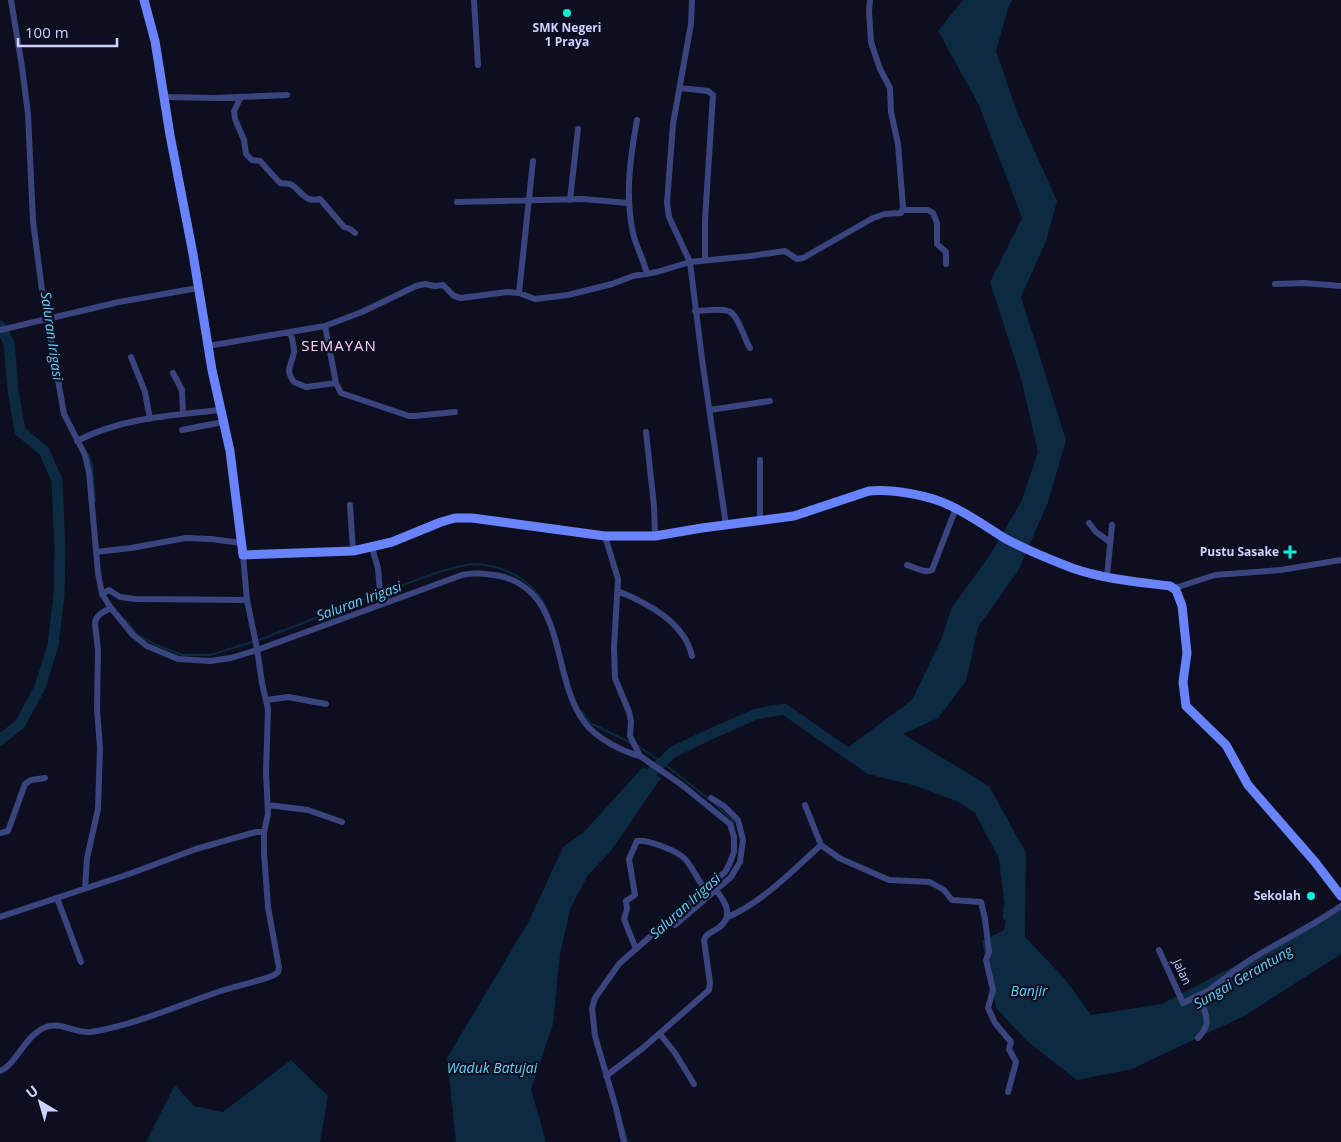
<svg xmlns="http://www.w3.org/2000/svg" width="1341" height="1142" viewBox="0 0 1341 1142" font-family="'Open Sans',sans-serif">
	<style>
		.water { fill: #0c2a41 }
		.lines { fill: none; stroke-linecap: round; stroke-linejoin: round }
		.stream { stroke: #0c2a41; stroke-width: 2 }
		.river { stroke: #0c2a41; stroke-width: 11 }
		.street { stroke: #3a457f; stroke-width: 6 }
		.secondary { stroke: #6883fb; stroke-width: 9 }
		.poi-dot { fill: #06f2d8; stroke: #0e0e21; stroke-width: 2 }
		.labels { text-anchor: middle; stroke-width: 4.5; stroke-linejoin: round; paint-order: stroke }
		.poi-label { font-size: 12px; font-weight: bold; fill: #ced3fe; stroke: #0e0e21; text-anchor: end }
		.street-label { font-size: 12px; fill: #ced3fe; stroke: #0e0e21 }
		.water-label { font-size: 14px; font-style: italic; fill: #5fd4fb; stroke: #0e0e21 }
		.quarter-label { font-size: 15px; letter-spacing: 1px; fill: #fed0f7; stroke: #0e0e21 }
	</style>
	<rect width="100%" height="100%" fill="#0e0e21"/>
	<!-- water -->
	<path class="water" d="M963,0H1012L1008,8L996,51L1017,112L1057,201L1046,241L1021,297L1066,440L1048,502L1018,571L978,627L966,681L938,718L903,734L989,786L1026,853L1025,937L1064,978L1091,1015L1162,1004L1341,910V954L1246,1015L1132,1069L1077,1080L1027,1041L996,1008L982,941L1004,930L1010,903L1004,856L979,809L959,796L919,781L870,769L843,751L912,700L941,640L952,607L990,555L1022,500L1038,452L1021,378L990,282L1022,218L979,105L938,31Z
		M643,767L661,778L610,852L588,875L570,909L560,955L553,1024L531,1089L546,1142H456L447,1058L529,921L563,847L584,832Z
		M291,1060L328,1096L320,1142H146L175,1085L194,1106L223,1112Z"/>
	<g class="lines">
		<!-- stream -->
		<path class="stream" d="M88,455L92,464L95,501
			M383,593C407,584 430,573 455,568C461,566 468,564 474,564C505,565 535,581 547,610
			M125,620L137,634L156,645L182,655H210L259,640L378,594
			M582,711L590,723L631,743
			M638,746L663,763L710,800
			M714,803L733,821L734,827
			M623,1126L628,1142"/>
		<!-- river -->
		<path class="river" d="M0,326L9,343L13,390L20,431L44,451L57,480L60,550L59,595L53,645L40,687L20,724L0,740
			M652,772L673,752L704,737L756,714L784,709L870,769L919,781L959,796L979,809L1004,856L1010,903L1008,916"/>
		<!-- street -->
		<path class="street" d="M11,0L22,67L28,114L33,221L42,290L64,414L85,455L89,472L98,573L102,594L111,608L133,635L147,646L178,659L210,661L231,658L257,650L462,575C475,572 486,574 500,576C568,592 550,677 585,723C596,738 623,752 640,756L682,785L730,824L734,837V852L729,865L725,872L629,955L619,964L595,998L592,1008L595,1036L616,1108L624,1142
			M474,0L478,65
			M692,0L691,24L673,124L667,203L669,217L690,262L702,359L726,525
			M680,88L708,91L713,95L705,220V259
			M165,97L215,98L287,95
			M241,97L234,111L235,119L244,140L246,154L252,160L260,161L280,183C284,184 289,183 292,185C302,192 305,203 320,199L344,227L350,229L355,233
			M637,120C630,159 625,195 633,233C636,247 644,260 647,274
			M570,200L578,129
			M457,202L583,199L628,203
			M903,210H928L933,213L937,223V244L946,252V264
			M1275,284L1304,283L1341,286
			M519,293L533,161
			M695,311C705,311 718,308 728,311C738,313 744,339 750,348
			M325,326L336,383L341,393L409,416H415L455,412
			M0,330L119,302L198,288
			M290,332C292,338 294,345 294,352C292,366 284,368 294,382L306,387L336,383
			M208,346L325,326L362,312L416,286L425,284L435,286L443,285L454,296L461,298L507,292L519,293L535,299L568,295L612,284L633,276L657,272L690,262L751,256L785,251L797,259L803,258L873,218L885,214L901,213L903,207L898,144L891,112L890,88L880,69L871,42L869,11L870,0
			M131,357L145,392L150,419
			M173,373L182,390L183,414
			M710,410L770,401
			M182,430L223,422
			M646,432L654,506L655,536
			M77,441C121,418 172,415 221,410
			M350,505L353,551
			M760,521V460
			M1089,523L1096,532L1110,542
			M605,536L618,579L614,648L615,678L629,712L631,721L630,736L640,756
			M372,548L378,568L381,604
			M96,552L131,548L186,538L211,539L242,543
			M907,565C915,567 925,574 932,570L956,508
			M1107,576L1112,525
			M1175,588L1215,575L1281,570L1341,560
			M618,591C649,604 684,622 692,656
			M102,594L109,590L120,597L135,599L247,600
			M267,700L288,697L326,704
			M268,805L308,810L342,822
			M805,805L821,845
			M0,833L8,831L25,784L31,780L45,778
			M85,888L87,858L98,809L100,748L97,709L98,651L95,623C96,615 103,612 111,608
			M57,898L81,962
			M0,917L129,874L196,849L256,832H264L268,814L266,772L268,709L262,683L257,649L247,600L243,555
			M728,917C764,901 792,871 821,845L839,858L889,880L930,882L944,890L952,900L981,902L985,919L989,952L986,960L993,990L988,1008L995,1023L1011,1042L1009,1049L1016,1062L1008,1092
			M675,925L731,877L740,862L743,840L738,820L724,806L711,798
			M636,949L624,919L627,909L626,901L635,895L629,859L637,841C647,839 678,851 685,859C692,866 698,881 705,889
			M1159,950L1183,1003L1208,991
			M660,1034L675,1053L694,1084
			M1198,1038C1212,1023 1206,1018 1202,1001C1206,991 1216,985 1224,979C1260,949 1303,933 1341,906
			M0,1071C15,1066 26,1034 46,1027C61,1021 75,1034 91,1032C134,1025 174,1007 215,993C234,986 255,983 274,975L278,972L279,968L268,907L264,853V832
			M606,1076L643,1048L709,990L710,983L704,940C706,934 710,933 715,930C738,917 724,899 711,884"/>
		<!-- secondary -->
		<path class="secondary" d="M144,0L155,41L170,135L193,254L212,370L230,451L243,555L353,551L392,542L441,522L455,518H472L605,536H655L702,528L794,516L869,491C893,489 929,495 951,506C970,515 988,528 1006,539C1027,550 1051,560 1072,568C1103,579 1138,582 1170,586L1176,590L1182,606L1187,653L1183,682L1186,706L1226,745L1248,785L1315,862L1341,896"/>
	</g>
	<!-- markers -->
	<g class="poi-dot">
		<circle cx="567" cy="13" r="5"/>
		<path d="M1287.5 544.5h5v5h5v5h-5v5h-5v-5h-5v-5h5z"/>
		<circle cx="1311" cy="896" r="5"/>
	</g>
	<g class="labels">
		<!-- poi labels -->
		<g class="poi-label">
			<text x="567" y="32" text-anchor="middle">SMK Negeri<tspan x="567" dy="14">1 Praya</tspan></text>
			<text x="1279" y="556">Pustu Sasake</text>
			<text x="1301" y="900">Sekolah</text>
		</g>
		<!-- street labels -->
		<g class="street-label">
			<text transform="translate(1182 972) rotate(65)" y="4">Jalan</text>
		</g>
		<!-- water labels -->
		<g class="water-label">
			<text transform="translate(52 336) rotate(82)" y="5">Saluran Irigasi</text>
			<text transform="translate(359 601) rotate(-20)" y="5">Saluran Irigasi</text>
			<text transform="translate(685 906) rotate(-42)" y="5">Saluran Irigasi</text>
			<text transform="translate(1243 977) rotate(-30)" y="5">Sungai Gerantung</text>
			<text x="1029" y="996">Banjir</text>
			<text x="492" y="1073">Waduk Batujai</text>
		</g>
		<!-- quarter labels -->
		<g class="quarter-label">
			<text x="339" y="351">SEMAYAN</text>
		</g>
	</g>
	<!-- north arrow -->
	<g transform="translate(40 1102) rotate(322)" stroke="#0e0e21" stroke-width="4" paint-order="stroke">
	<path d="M0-4L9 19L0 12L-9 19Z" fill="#ced3fe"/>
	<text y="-8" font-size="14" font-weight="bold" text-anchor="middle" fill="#ced3fe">U</text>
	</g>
	<!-- scale -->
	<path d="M18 38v8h99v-8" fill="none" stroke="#ced3fe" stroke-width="2.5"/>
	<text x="25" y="38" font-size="15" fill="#ced3fe" stroke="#0e0e21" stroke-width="4" paint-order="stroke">100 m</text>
</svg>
